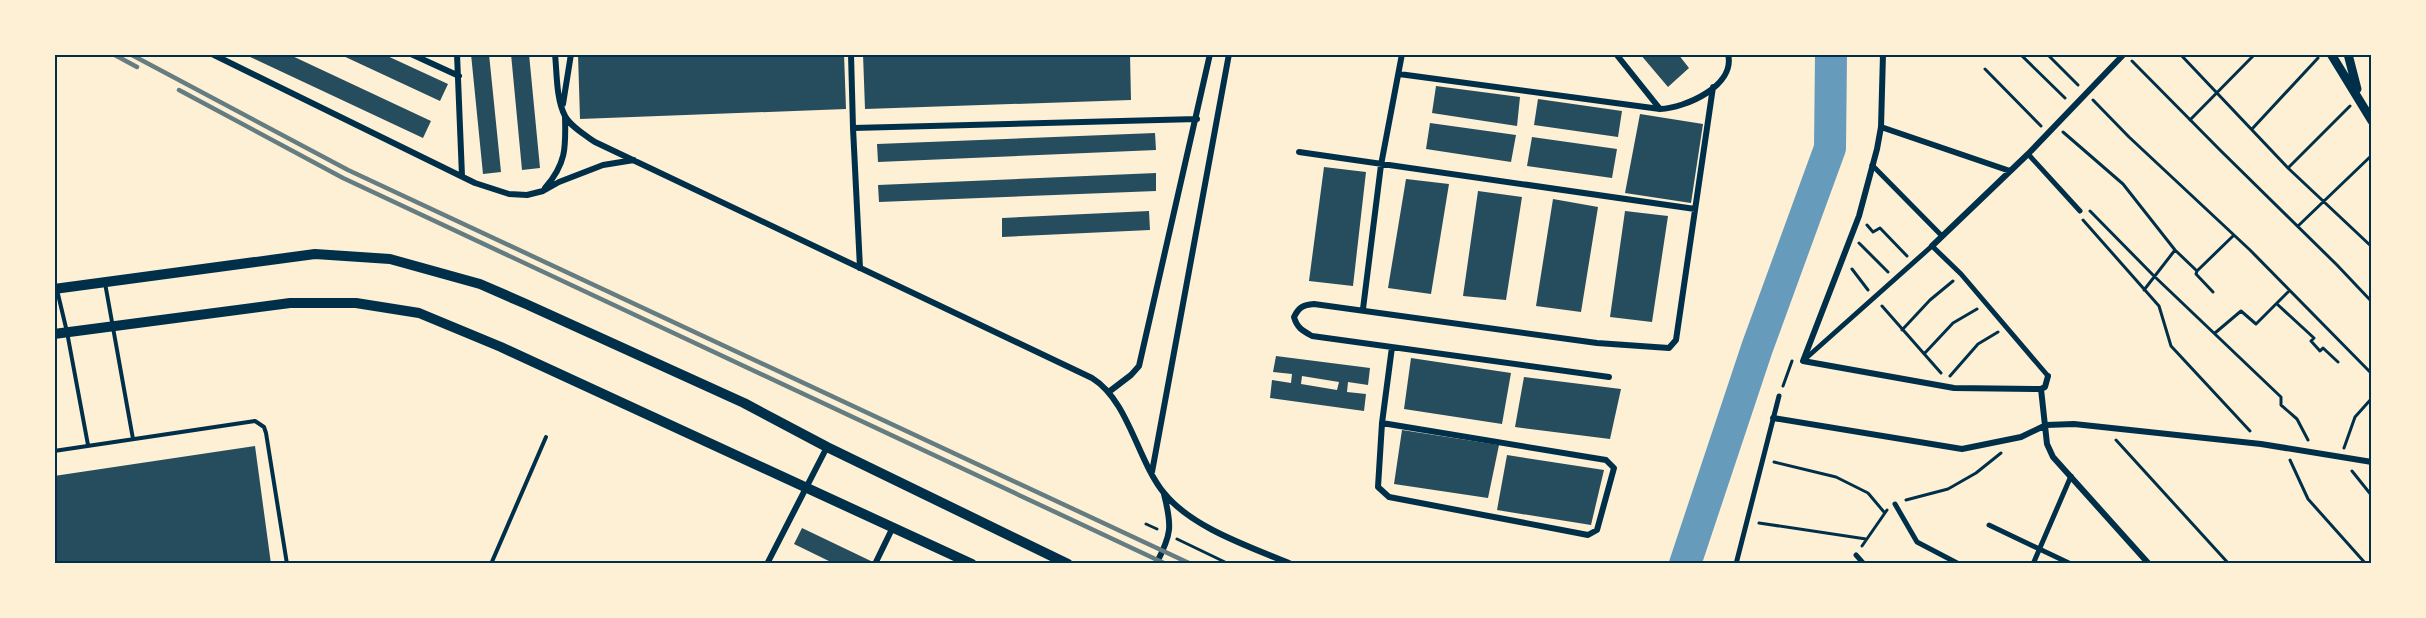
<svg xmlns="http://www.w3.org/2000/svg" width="2426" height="618" viewBox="0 0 2426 618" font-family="Ubuntu,sans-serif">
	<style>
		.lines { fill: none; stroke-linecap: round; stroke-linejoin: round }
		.river { stroke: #669bbc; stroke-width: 32 }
		.building { fill: #264d5e; fill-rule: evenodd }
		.path { stroke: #003049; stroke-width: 3 }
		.service { stroke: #003049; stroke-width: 4 }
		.pedestrian { stroke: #003049; stroke-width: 5 }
		.minor { stroke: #003049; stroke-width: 6 }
		.tertiary { stroke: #003049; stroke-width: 9 }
		.secondary { stroke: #003049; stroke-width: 10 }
		.rail { stroke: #657d81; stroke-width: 4.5 }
		.neatline { fill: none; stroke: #003049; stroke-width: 2 }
	</style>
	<rect width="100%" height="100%" fill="#fdf0d5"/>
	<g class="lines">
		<!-- river -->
		<path class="river" d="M1685,564L1757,348L1830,148L1831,54"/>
	</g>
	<!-- building -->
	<path class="building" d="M244,54H288L431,121L423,138Z
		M339,54H383L448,84L440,101Z
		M471,54H489L501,172L483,174Z
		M511,54H529L540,168L522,170Z
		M578,54H844L846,109L580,119Z
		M863,54H1130L1131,100L865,109Z
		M1640,54H1678L1689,68L1668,87Z
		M1436,86L1520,97L1517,126L1432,113Z
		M1538,99L1622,111L1618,137L1534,125Z
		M1640,114L1703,124L1691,203L1625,193Z
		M1430,123L1516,135L1511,162L1426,149Z
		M1155,133L1156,150L878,162L877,144Z
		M1532,137L1617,149L1612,178L1527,166Z
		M1324,167L1366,172L1353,286L1309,281Z
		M1156,173V191L879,202L878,185Z
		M1406,179L1449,184L1431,294L1388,288Z
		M1478,191L1522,197L1506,300L1463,296Z
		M1553,199L1598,207L1581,312L1536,306Z
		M1149,211L1150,230L1002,237V218Z
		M1625,211L1668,216L1652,322L1610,317Z
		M1276,356L1370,368L1368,385L1348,382L1347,392L1366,394L1364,411L1270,398L1272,380L1291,383L1292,374L1273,372ZM1302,376L1339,382L1337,390L1301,384Z
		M1411,358L1511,373L1502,424L1404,409Z
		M1524,377L1621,389L1610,439L1515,427Z
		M1402,430L1499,445L1488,498L1394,484Z
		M255,446L271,564H54V476Z
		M1507,455L1604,470L1591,525L1497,510Z
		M802,528L873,562L872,564H835L794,544Z"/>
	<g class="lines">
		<!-- path -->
		<path class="path" d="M2020,54L2065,98
			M2047,54L2078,85
			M2180,54L2288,168L2372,247
			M2132,61L2220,150L2337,265L2372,302
			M1985,69L2041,126
			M2093,100L2129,137L2250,250L2372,374
			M2190,120L2255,54
			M2252,129L2318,58
			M2063,132L2123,184L2175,250L2197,271L2196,274L2213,292
			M2288,168L2350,106
			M2090,211L2154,276L2281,397V405L2297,419L2308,440
			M2083,220L2159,306L2171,346L2250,431
			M1867,225L1873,232L1880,228L1907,256
			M2298,226L2372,155
			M1859,243L1888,272
			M1852,269L1868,290
			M2197,271L2233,236
			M2144,290L2175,250
			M2277,304L2314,338L2311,341L2320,351L2323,348L2338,362
			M1882,306L1941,373
			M1902,330L1930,300L1953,281
			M2215,333L2241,311L2256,324L2288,292
			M1924,354L1953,323L1977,309
			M1950,376L1978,344L1998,332
			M1783,386L1792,361
			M2116,440L2229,564
			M2344,448L2355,417L2372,398
			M2290,460L2308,499L2366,564
			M1774,462L1836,477L1868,493L1884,512
			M2352,471L2372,496
			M1906,500L1948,489L1976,473L2001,453
			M1759,523L1866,539
			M1146,524L1157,529
			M1177,539L1229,564
			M1862,546L1887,510"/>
		<!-- service -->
		<path class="service" d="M105,283L133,439
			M57,290L67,332L88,445
			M54,451L255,421L264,427L266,433L287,564
			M491,564L546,437"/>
		<!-- pedestrian -->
		<path class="pedestrian" d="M2028,154L2080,211
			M1872,165L1942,236
			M1804,360L1932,246L1961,274L2048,376
			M1895,504L1917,542L1959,564
			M1989,525L2071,564
			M1856,555L1864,564
			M1736,564L1779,396
			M2033,564L2071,476"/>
		<!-- minor -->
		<path class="minor" d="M212,54L475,183L509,194L527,195L543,191L559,182L603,165L634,160
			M411,54L459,76
			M457,54L462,176
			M555,54C557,73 556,99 565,116C571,127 585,135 595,142L1092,378C1129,401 1137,460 1164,493C1192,528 1251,547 1291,564
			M851,54L853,128
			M1616,54L1660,109
			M1883,54L1881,127L1877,149L1859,216L1803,361L1954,388L2041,389L2045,387L2048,376
			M1399,74L1660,109C1685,108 1736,86 1728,54
			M563,104L571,54
			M1881,127L2010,171
			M1299,152L1695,209
			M545,188C566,164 566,148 565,117
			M1932,246L2028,154L2124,54
			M860,268L853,128L1197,119
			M1363,309L1381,165L1402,54
			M1609,377L1312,336C1303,331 1297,328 1294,317C1299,307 1303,305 1314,304L1597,343L1669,348L1676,340L1713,87
			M2041,389L2047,444L2053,457L2149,564
			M1110,391L1131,375L1139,366L1210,54
			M1773,418L1962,449L2021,437L2046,425L2074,424L2261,444L2372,462
			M1382,423L1606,460L1614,468L1597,530L1588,535L1389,497L1378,487L1382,423L1392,347
			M1152,472L1229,54
			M767,564L827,447
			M875,564L893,527
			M1156,564C1172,534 1172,526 1164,494"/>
		<!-- tertiary -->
		<path class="tertiary" d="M2331,54L2372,121
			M2348,54L2357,89"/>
		<!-- secondary -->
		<path class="secondary" d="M54,289L315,254L390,259L480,284L526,304L744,403L827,447L1068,564
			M54,334L290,303H356L419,313L501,347L972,564"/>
		<!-- rail -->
		<path class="rail" d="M113,54L137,67
			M130,54L348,170L1191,564
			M179,90L343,178L1166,564"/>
	</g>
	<!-- border -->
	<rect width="2426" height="618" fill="none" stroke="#fdf0d5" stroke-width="111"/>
	<rect x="56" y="56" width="2314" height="506" class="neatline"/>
</svg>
